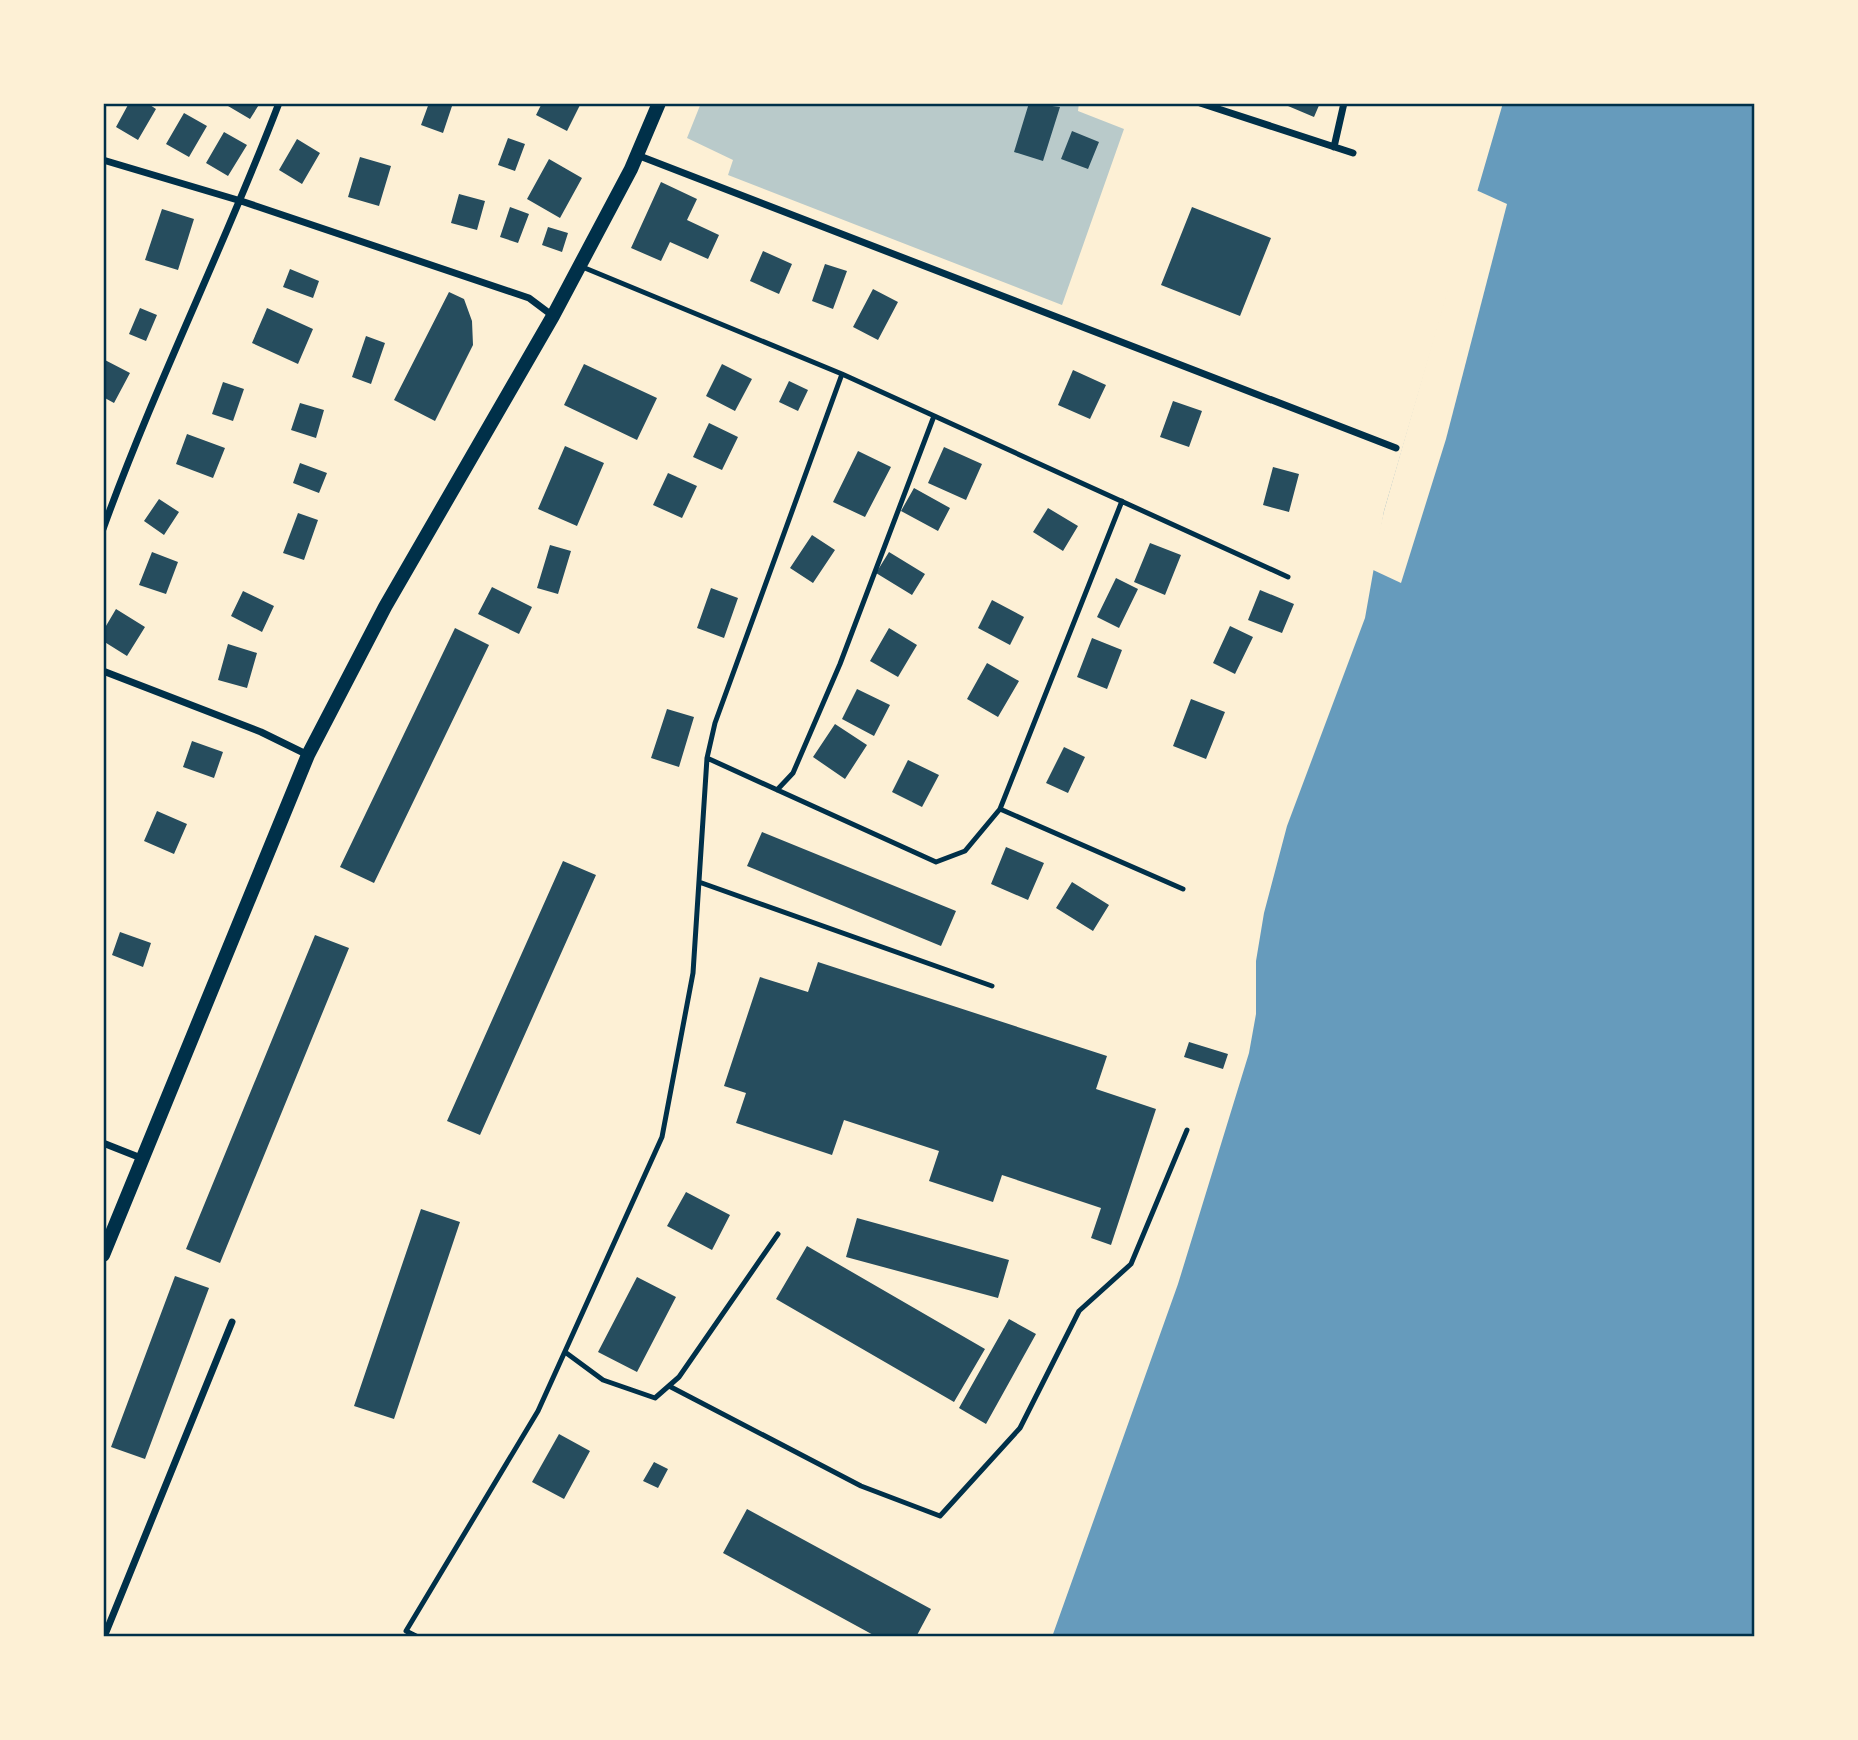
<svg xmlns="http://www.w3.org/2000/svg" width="1858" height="1740" viewBox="0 0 1858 1740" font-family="'IBM Plex Sans',sans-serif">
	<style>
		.green { fill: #b9caca }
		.water { fill: #669bbc }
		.pier { fill: #fdf0d5 }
		.building { fill: #264d5e }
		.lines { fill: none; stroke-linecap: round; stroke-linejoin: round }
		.service { stroke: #003049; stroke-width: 5 }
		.minor { stroke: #003049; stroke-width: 7 }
		.secondary { stroke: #003049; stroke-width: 14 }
		.neatline { fill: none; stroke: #003049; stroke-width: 2.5 }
	</style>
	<rect width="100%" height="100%" fill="#fdf0d5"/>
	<!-- green -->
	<path class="green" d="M701,103H1079L1078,111L1124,129L1062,305L728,175L733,160L687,138Z"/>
	<!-- water -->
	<path class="water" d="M1503,103H1755V1637H1052L1178,1284L1249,1053L1256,1014V961L1264,913L1287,826L1365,618L1384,511Z"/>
	<!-- pier -->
	<path class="pier" d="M1476,190L1507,204L1446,439L1401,583L1371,569L1384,511Z"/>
	<!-- building -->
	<path class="building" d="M129,103H147L156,109L138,140L116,127Z
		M229,103H260L250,119L228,106Z
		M429,103H453L443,133L421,125Z
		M542,103H581L567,131L536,115Z
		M1029,103L1060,107L1043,161L1014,152Z
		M1289,103H1320L1314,117L1288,106Z
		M184,113L207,126L189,157L166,144Z
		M1072,131L1099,142L1088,169L1061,159Z
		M224,132L247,145L228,176L206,163Z
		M508,138L525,144L515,171L498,165Z
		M297,139L320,153L302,184L279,170Z
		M360,157L391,166L379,206L348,197Z
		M549,159L582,178L560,218L527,199Z
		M661,182L697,199L687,220L719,235L708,259L670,242L661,261L631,248Z
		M459,194L485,201L477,230L451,223Z
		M510,207L529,214L518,243L500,237Z
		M1192,207L1271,238L1240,316L1161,285Z
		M162,209L194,219L178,270L145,260Z
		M548,227L568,233L562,252L542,245Z
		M763,251L792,264L779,294L750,281Z
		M825,264L847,271L833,309L812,301Z
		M290,269L319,281L313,298L283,287Z
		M873,289L898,302L878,340L853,327Z
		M449,292L464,299L472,321L473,345L435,421L394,400Z
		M140,308L157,315L146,341L129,334Z
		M267,308L313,329L298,364L252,343Z
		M366,336L385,343L371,384L352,377Z
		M103,359L130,373L114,403L103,397Z
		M584,364L657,398L637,440L564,405Z
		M722,364L752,379L735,411L706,396Z
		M1073,370L1106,385L1090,419L1058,405Z
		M789,381L808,390L798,411L779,402Z
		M223,382L244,389L233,421L212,414Z
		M1173,401L1202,411L1189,447L1160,437Z
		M300,403L324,410L316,438L291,430Z
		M709,423L738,437L722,470L693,457Z
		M187,434L225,448L213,478L176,464Z
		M565,446L604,463L577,526L538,509Z
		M944,447L982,464L966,500L928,483Z
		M858,451L891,467L865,517L833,502Z
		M300,463L327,473L319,493L293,483Z
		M1273,467L1299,474L1289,512L1263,505Z
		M668,473L697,486L682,518L653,505Z
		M914,488L950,508L938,531L901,511Z
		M159,499L179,512L164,535L144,521Z
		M1048,508L1078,526L1063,551L1033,532Z
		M298,513L318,520L304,560L283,553Z
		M812,535L835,550L813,583L790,568Z
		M1150,543L1181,555L1165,595L1134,582Z
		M550,545L571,551L558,594L537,588Z
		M152,552L178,562L166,594L139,585Z
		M889,552L925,574L912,595L876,573Z
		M1116,578L1138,589L1119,628L1097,617Z
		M492,587L532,607L519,634L478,614Z
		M711,588L738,598L724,638L697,628Z
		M1260,590L1294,604L1282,633L1248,620Z
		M243,591L274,606L262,632L231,616Z
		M992,600L1024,617L1010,645L978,628Z
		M116,609L145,627L127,656L103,641V631Z
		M1230,626L1253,637L1235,674L1213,663Z
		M455,628L489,645L374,883L340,867Z
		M889,628L917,645L898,677L870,661Z
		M1092,638L1122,650L1107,689L1077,677Z
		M228,644L257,653L247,688L218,680Z
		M987,663L1019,681L998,717L967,699Z
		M857,689L890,705L874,736L842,719Z
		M1191,699L1225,712L1206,759L1173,746Z
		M667,709L694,717L679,767L651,758Z
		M835,724L867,745L845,779L813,757Z
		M192,741L223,752L214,778L183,767Z
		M1064,747L1085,757L1068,793L1046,783Z
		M908,760L939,775L922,807L892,792Z
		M157,811L187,824L174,854L144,841Z
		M762,832L956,911L941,946L747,866Z
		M1006,847L1044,863L1028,900L991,884Z
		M563,861L596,875L480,1135L447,1121Z
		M1072,882L1109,905L1093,931L1056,908Z
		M120,932L151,943L143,967L112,955Z
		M315,935L349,948L220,1263L186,1249Z
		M818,962L1107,1056L1096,1089L1156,1109L1111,1245L1091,1238L1101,1208L1002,1175L993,1202L929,1181L939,1151L844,1120L832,1155L736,1123L746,1093L724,1086L760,977L808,992Z
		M1189,1042L1228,1054L1223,1069L1184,1057Z
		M686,1192L730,1215L712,1250L667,1226Z
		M421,1209L460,1222L394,1419L354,1406Z
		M857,1218L1009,1260L998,1298L846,1257Z
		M807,1246L985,1349L954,1402L776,1299Z
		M175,1276L209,1288L145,1459L111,1447Z
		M637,1277L676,1297L637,1372L598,1352Z
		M1009,1319L1036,1334L986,1424L959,1408Z
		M559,1434L590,1451L564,1499L532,1482Z
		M654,1462L668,1469L658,1488L643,1481Z
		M747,1509L931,1609L916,1637H877L723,1553Z"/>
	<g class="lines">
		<!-- service -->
		<path class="service" d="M580,266L842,374L1288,577
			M707,758L936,862L965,851L1000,809L1122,501
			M777,790L793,773L840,664L934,416
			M1000,809L1183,889
			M699,882L992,986
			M565,1352L603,1380L655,1398L679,1377L778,1234
			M669,1386L861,1486L940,1516L1020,1428L1079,1311L1131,1264L1187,1130
			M418,1637L406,1631L538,1411L662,1137L693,973L707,758L715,723L842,374"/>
		<!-- minor -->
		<path class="minor" d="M1200,103L1353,153
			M1334,147L1344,103
			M637,155L1396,448
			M103,160L241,201L529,298L553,316
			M103,529C155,385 224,247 279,103
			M103,671L261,732L308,755
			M103,1143L141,1158
			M104,1637L232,1322"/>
		<!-- secondary -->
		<path class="secondary" d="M103,1255L308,755L385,607L553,316L631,169L659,103"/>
	</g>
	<!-- border -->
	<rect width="1858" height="1740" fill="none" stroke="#fdf0d5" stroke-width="210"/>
	<rect x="105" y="105" width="1648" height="1530" class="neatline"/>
</svg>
